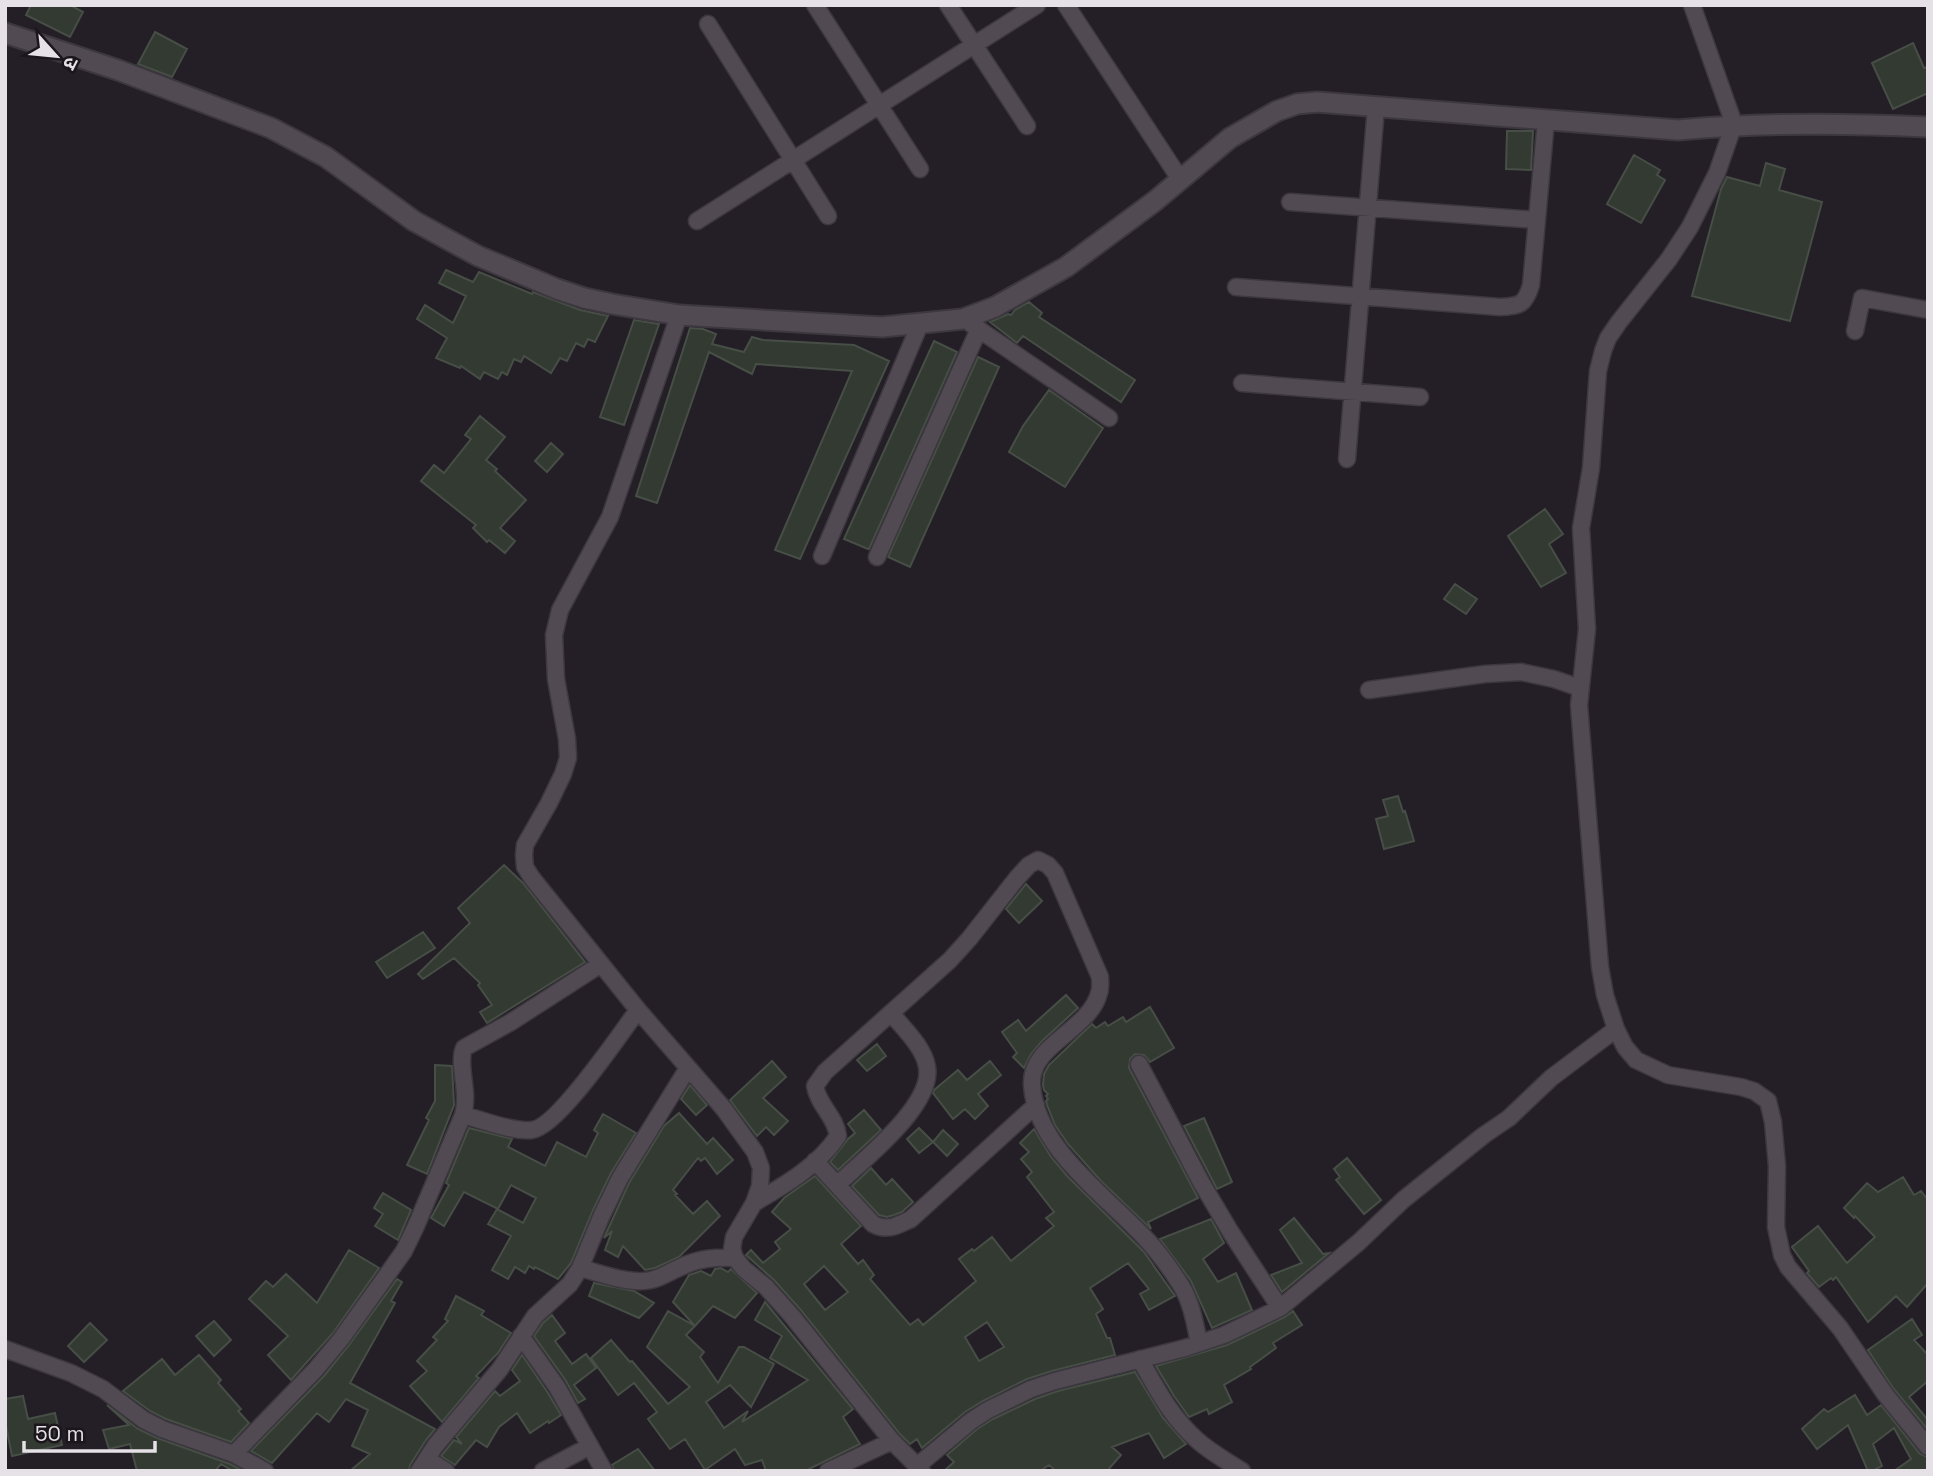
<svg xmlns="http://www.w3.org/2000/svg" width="1933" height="1476" viewBox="0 0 1933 1476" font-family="'Space Grotesk','Noto Sans Devanagari',sans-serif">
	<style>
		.building { fill: #323a32; stroke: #464e46; stroke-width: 2; fill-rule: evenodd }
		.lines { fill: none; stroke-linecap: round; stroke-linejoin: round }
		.minor-casing { stroke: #3d383f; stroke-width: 19 }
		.tertiary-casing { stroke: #3d383f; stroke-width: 23 }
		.minor { stroke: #514a53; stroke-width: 16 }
		.tertiary { stroke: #514a53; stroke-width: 19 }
	</style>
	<rect width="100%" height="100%" fill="#241e26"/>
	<!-- building -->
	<path class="building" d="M31,5H70L83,12L70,37L26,15Z
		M155,32L187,49L172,77L138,64Z
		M1913,43L1924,68L1928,67V93L1893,109L1872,63Z
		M1507,131H1533L1531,170L1506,169Z
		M1634,155L1660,170L1657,175L1665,180L1641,223L1607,204Z
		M1766,163L1785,169L1779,190L1822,202L1790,321L1692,296L1721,189L1727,177L1760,186Z
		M446,270L473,282L479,272L532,294L533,292L580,310L608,316L595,342L588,339L584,347L576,343L567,361L560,358L551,373L524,356L521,362L514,359L507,375L502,372L498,379L484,372L480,379L461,366L460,368L436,358L447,338L417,319L425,305L453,323L466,296L439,283Z
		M1029,302L1042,313L1039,317L1135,380L1121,402L1023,336L1017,343L990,322L1008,314L1011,315L1015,310Z
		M634,320L659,324L624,425L600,417Z
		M690,328L703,329L716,334L712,344L744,352L752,337L763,340L854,345L889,361L800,559L775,550L852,371L756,364L752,374L709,352L657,503L636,496Z
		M934,341L957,352L869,549H868L844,539Z
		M978,357L999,367L910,567L888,557Z
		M1049,390L1103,428L1065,487L1009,452L1023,426Z
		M480,416L505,437L486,460L497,469L495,471L526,500L500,528L515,541L505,553L489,540L487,542L473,528L476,525L421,481L434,465L444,473L471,439L465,435Z
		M551,443L563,454L547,472L535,461Z
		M1545,509L1563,534L1549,544L1566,573L1541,587L1508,536Z
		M1455,584L1477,599L1466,614L1444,599Z
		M1398,796L1403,812L1405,811L1414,841L1384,849L1376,819L1388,816L1383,800Z
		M504,865L523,883L585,962L487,1023L480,1012L492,1005L478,985L480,983L454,958L423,979L418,974L470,923L458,908Z
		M1026,884L1042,901L1019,923L1006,909Z
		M423,932L435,948L387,978L376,962Z
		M1066,995L1078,1008L1042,1041L1031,1054L1024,1068L1013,1057L1017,1053L1002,1032L1018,1020L1026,1031Z
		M1150,1007L1174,1048L1150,1062L1144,1055L1135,1054L1130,1059L1129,1068L1198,1198L1148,1222L1151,1229L1101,1181L1068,1144L1055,1125L1047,1105L1046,1101L1048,1099L1046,1096L1048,1094L1044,1090L1043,1085L1044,1074L1049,1065L1092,1024L1096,1028L1105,1022L1108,1026L1123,1017L1126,1022Z
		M877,1044L886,1056L867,1071L857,1060Z
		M772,1061L786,1077L763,1098L788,1121L774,1135L766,1127L757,1136L730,1100Z
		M990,1061L1001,1075L978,1094L988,1106L975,1119L965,1109L953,1119L933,1093L934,1090L958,1070L967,1080Z
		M435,1065L452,1066L454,1105L427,1174L407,1165L429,1120L426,1118L435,1101Z
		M690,1085L707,1105L696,1115L681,1099Z
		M864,1110L881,1130L838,1170L830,1162L848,1139L855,1133L848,1124Z
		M679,1113L707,1144L713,1138L733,1160L717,1174L705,1158L701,1161L698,1158L673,1190L677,1194L675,1195L693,1214L707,1201L720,1216L679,1257L655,1268L645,1270L623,1246L618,1257L605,1250L612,1231L604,1238L629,1183L664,1126Z
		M603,1114L636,1133L611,1173L593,1210L571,1263L558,1279L535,1267L534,1269L529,1266L525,1273L515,1267L508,1279L492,1270L511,1236L488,1224L497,1209L523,1223L536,1198L511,1185L498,1209L464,1192L444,1226L431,1218L449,1185L446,1183L469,1128L512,1139L508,1147L545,1166L557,1142L586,1157L598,1133L594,1130Z
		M1204,1118L1232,1182L1217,1189L1184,1126Z
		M919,1128L933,1142L919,1153L907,1139Z
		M1034,1129L1051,1157L1068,1177L1144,1252L1175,1296L1149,1310L1140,1294L1149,1289L1128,1263L1090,1288L1103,1309L1096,1314L1107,1338H1110L1115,1355L1052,1371L1027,1379L983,1401L965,1412L922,1448L917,1439L910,1444L900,1434L800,1309L774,1280L746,1255L751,1250L763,1263L780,1249L775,1242L791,1229L772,1212L784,1198L815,1176L861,1226L841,1244L858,1264L863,1260L874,1275L870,1279L910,1325L918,1319L923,1325L976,1281L959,1259L972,1249L974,1251L992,1237L1011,1261L1054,1226L1046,1218L1054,1212L1027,1177L1032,1172L1021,1159L1029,1152L1020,1143ZM824,1266L848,1292L825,1310L804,1284ZM987,1322L1004,1347L979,1361L965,1337Z
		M943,1130L958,1144L947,1156L933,1142Z
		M1347,1158L1381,1200L1364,1214L1336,1180L1340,1177L1334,1169Z
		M871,1168L886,1185L892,1179L913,1202L902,1212L894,1215L887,1217L879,1215L852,1186Z
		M1903,1177L1914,1195L1921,1191L1928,1200V1283L1907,1307L1896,1296L1868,1322L1836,1277L1833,1280L1831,1278L1819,1287L1807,1273L1809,1271L1792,1247L1818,1226L1847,1263L1875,1237L1855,1216L1854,1218L1844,1208L1867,1183L1878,1192Z
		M383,1193L411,1210L398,1240L375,1226L383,1214L374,1208Z
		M1294,1218L1323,1254L1329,1253L1282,1292L1271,1275L1302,1263L1280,1230Z
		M1211,1219L1224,1243L1203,1259L1218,1282L1236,1273L1252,1310L1212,1328L1191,1281L1160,1239Z
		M349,1250L379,1268L333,1333L291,1380L268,1355L288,1336L249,1299L266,1281L273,1287L286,1274L317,1303Z
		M721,1268L728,1272L731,1269L757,1293L735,1318L713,1306L695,1326L673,1302L689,1275L701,1271L711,1276L715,1269Z
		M397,1279L402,1282L391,1301L395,1303L350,1383L435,1429L426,1440L410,1465L409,1471H350L370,1454L352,1446L368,1410L346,1399L329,1422L317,1413L272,1463L251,1451L324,1376L349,1345Z
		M594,1283L634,1291L654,1303L639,1318L589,1296Z
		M456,1296L484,1311L481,1315L511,1333L498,1353L476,1376L479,1378L442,1422L410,1386L427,1371L417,1361L437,1340L433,1337L448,1321L445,1319Z
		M765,1302L853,1409L843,1417L860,1444L805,1471H766L762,1460L745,1465L735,1449L705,1470L685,1439L670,1449L648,1419L657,1412L634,1383L618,1395L591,1358L611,1340L630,1362L632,1361L668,1404L690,1387L647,1347L668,1311L695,1326L686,1335L704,1352L700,1357L718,1383L739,1347H744L774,1364L751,1407L730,1385L706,1402L724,1428L748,1411L742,1422L808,1380L770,1358L782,1336L755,1320Z
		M1293,1311L1302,1325L1273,1343L1276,1348L1250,1367L1251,1369L1224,1385L1232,1402L1209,1414L1207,1409L1189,1417L1174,1396L1156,1366L1227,1345L1285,1317Z
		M552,1315L565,1333L555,1341L572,1364L586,1354L596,1368L574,1385L585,1399L578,1403L566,1381L534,1336L543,1323Z
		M1912,1319L1922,1335L1914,1340L1928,1355V1381L1909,1397L1928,1420V1430L1893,1388L1868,1350Z
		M214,1321L231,1340L214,1356L196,1336Z
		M90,1323L107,1340L84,1362L68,1346Z
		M199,1355L221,1380L218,1383L241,1409L238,1411L249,1423L231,1442L166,1419L150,1411L123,1391L162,1359L175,1375Z
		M522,1355L548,1393L561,1415L549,1423L548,1421L530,1433L517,1413L499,1427L487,1447L476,1440L455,1465L441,1456L454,1440L462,1444L456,1437L495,1391L500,1396L520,1381L512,1370Z
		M1135,1372L1163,1418L1186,1444L1164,1458L1149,1433L1112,1447L1121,1455L1107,1471H1056L1049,1465L1040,1471H944L954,1462L947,1455L977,1429L993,1419L1035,1399L1058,1391Z
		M1855,1395L1867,1415L1881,1405L1920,1454L1928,1457V1471H1894L1911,1459L1894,1428L1873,1444L1882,1466L1872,1471H1868L1848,1425L1817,1449L1802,1429L1824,1409L1828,1412Z
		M23,1396L28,1419L55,1413L62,1445L12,1456L5,1421V1399Z
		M107,1405L138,1429L157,1438L230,1464L243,1471H233L221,1464L215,1471H137L130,1444L109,1449L103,1430L129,1425Z
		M638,1449L655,1471H614L612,1465Z"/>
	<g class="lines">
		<defs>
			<path id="minor" d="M815,5L920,169
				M948,5L1027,126
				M1066,5L1180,179
				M1692,5L1734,124L1717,173L1690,227L1669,259L1619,322L1608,338L1603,351L1598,371L1591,468L1581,528L1587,629L1579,705L1600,967L1605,995L1616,1029L1625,1047L1636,1060L1668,1075L1741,1087L1754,1091L1768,1101L1773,1122L1777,1166L1776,1227L1782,1255L1788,1267L1840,1328L1885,1394L1928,1447
				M708,24L828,216
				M1290,202L1537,220
				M697,221L1037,5
				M1236,287L1500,307C1520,306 1525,305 1531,285L1546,120
				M679,315L610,517L560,610L554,635L556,679L567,739L568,758L563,774L549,803L525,845L524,855L525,867L532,878L638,1010L724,1109L755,1152L761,1168L760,1186L754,1203L734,1237L732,1249L735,1258L744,1269L766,1287L792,1316L892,1441L922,1471
				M971,324L1109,418
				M1855,331L1862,298L1928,310
				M1242,383L1420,397
				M1347,459L1376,107
				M822,556L920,324
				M877,557L979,329
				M1369,690L1485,674L1521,672L1554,679L1580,688
				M1139,1064L1201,1182L1230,1231L1280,1308
				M463,1115C483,1120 512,1132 532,1130C558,1127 620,1034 638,1010
				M815,1161L873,1224C888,1232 898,1225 911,1219L1036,1105
				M837,1185C863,1160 934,1105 927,1067C924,1047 903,1028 891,1013
				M754,1203C785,1185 818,1166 838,1136C836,1117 818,1105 815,1086L825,1072L950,960L969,939L1017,878L1029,865L1038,860L1048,865L1055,873L1100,977C1100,982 1101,988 1099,993C1090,1030 1029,1045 1032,1085C1036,1149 1107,1196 1147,1240C1160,1254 1172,1271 1182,1287C1192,1304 1195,1324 1199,1343
				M580,1268C601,1273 629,1285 651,1280C661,1278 671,1271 681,1267C699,1258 716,1257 735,1258
				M521,1336L557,1387L604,1471
				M5,1349L71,1373L103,1389L144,1420L162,1429L234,1454L265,1471
				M1140,1359C1156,1388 1171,1417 1197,1440C1210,1452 1227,1461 1242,1471
				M234,1454L316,1369L341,1339L382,1282L404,1251L416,1226L463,1115C470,1092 457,1065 464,1048L511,1022L601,964
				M427,1459L446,1471
				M917,1466L971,1421L988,1410L1031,1389L1055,1381L1185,1348L1224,1335L1280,1308L1359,1242L1403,1200L1484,1135L1509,1118L1551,1078L1616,1029
				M419,1471L435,1446L500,1369L535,1316L570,1284L580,1268L602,1215L620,1178L688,1068
				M543,1471L590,1446
				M828,1471L892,1441"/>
			<path id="tertiary" d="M5,33L118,70L271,128L326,157L414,221L478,256L557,289L584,298L612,304L679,315L882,327L963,319L995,307L1066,267L1155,201L1230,138L1277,111L1297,104L1317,102L1678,130C1761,122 1844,123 1928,127"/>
		</defs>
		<!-- minor casing -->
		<use href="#minor" class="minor-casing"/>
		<!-- tertiary casing -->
		<use href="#tertiary" class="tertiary-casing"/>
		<!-- minor -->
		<use href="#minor" class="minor"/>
		<!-- tertiary -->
		<use href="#tertiary" class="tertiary"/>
	</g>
	<!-- border -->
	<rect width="1933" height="1476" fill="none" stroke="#e6e1e7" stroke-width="14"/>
	<!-- north arrow -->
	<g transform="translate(56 56) rotate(117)" stroke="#1b151c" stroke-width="5" paint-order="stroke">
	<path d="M0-5L12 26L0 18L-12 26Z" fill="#e6e1e7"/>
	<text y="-10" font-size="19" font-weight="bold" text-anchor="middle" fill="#e6e1e7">उ</text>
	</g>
	<!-- scale -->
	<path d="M24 1441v10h131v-10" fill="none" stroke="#e6e1e7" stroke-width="3.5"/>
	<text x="35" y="1441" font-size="21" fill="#e6e1e7" stroke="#1b151c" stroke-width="5" paint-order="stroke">50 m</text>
</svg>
